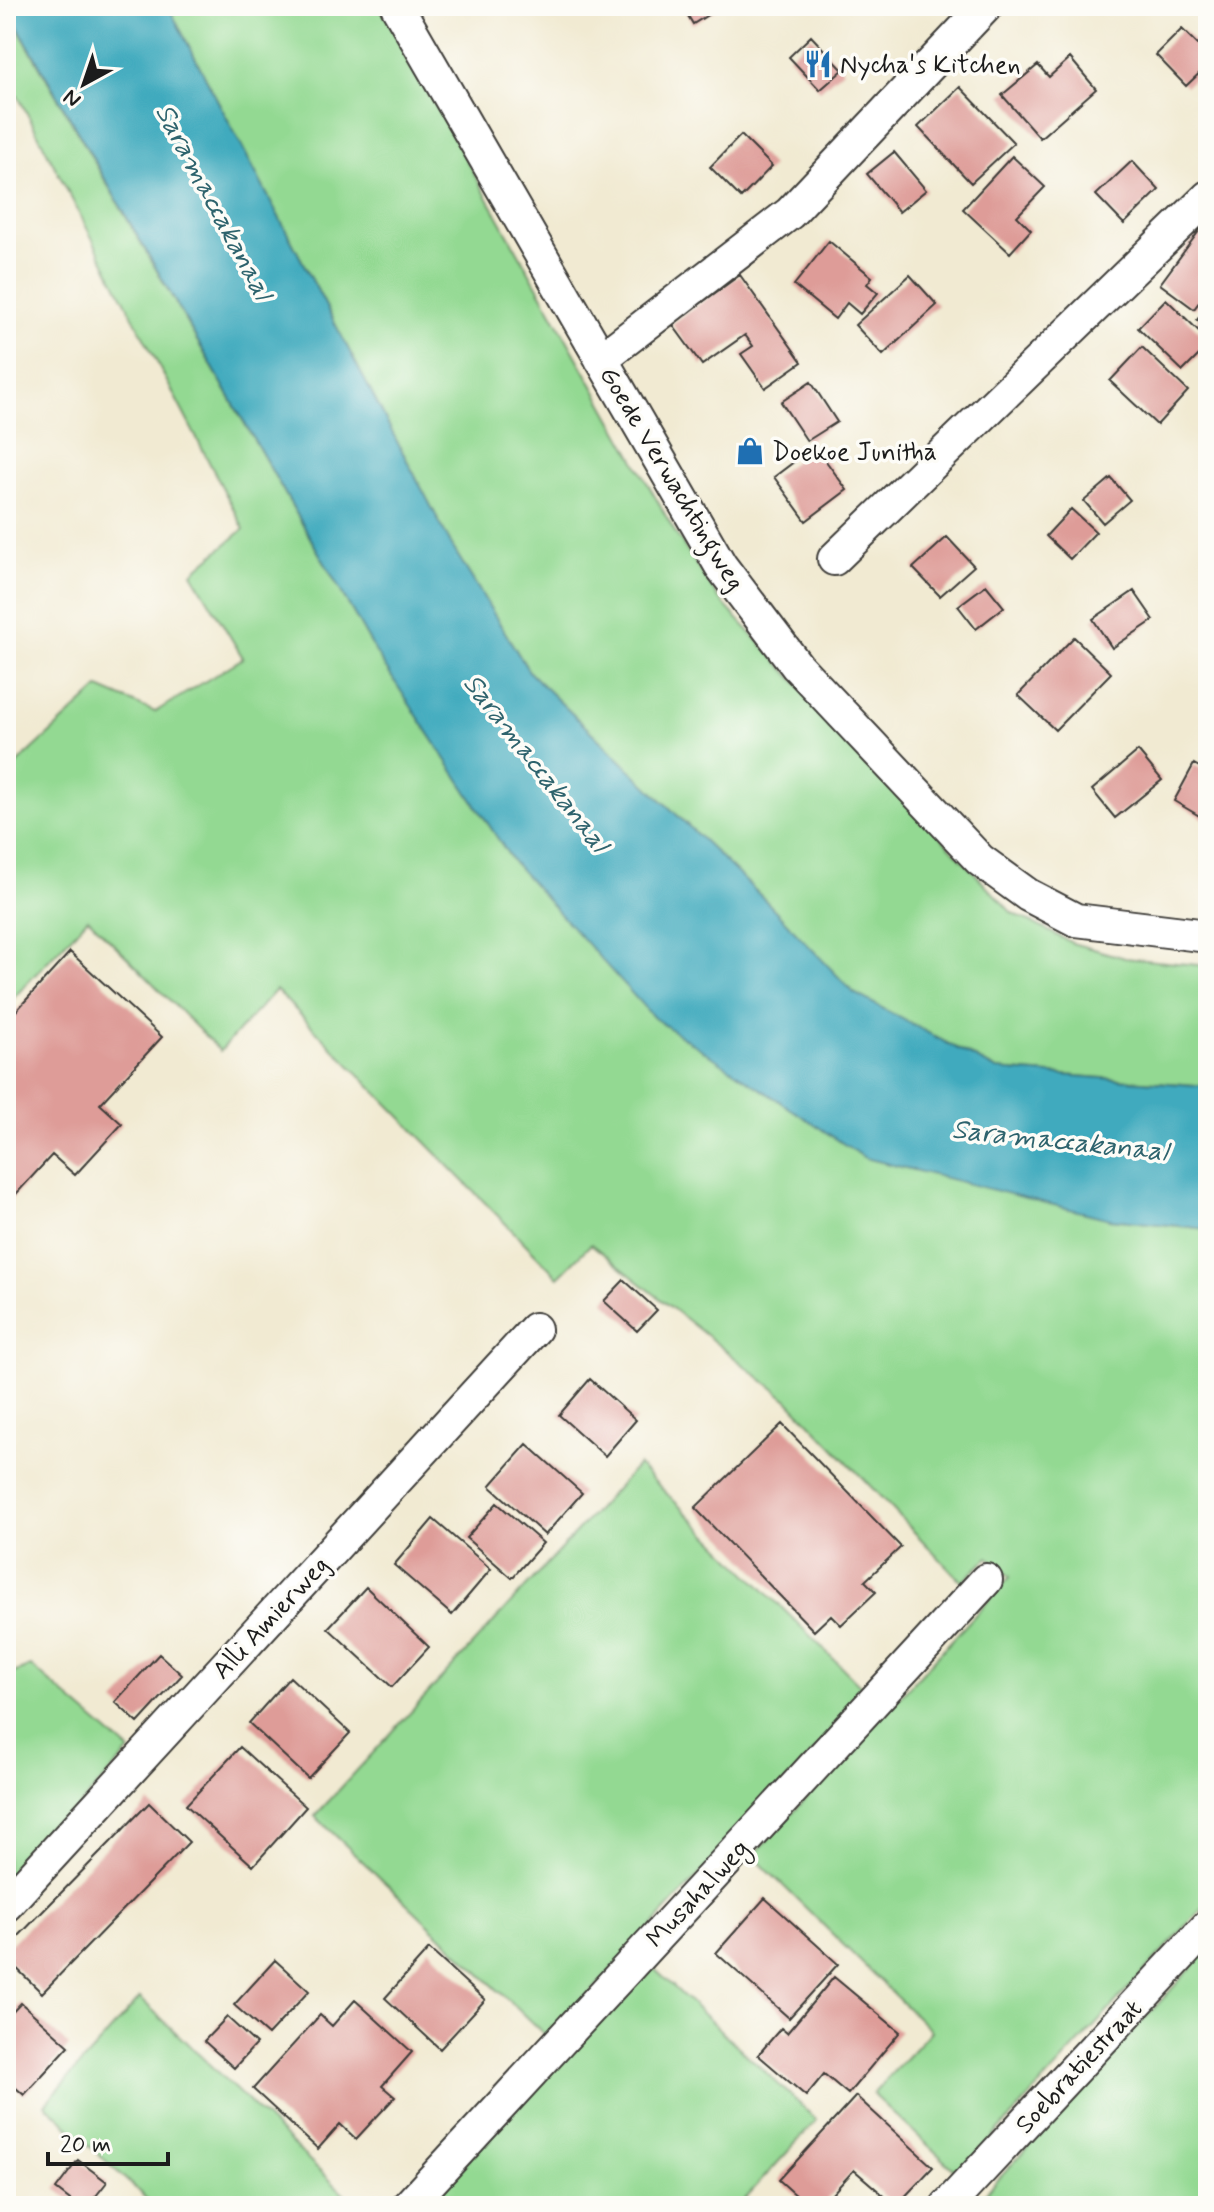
<svg xmlns="http://www.w3.org/2000/svg" width="1214" height="2212" viewBox="0 0 1214 2212" font-family="Mynerve,sans-serif">
	<style>
		.green { fill: #93d992; stroke: #587a57; stroke-width: 2 }
		.water { fill: #3faabe; stroke: #2e636d; stroke-width: 2 }
		.building { fill: #de9c98 }
		.lines { fill: none; stroke-linecap: round; stroke-linejoin: round }
		.street-casing { stroke: #3c3b37; stroke-width: 36 }
		.street { stroke: #fff; stroke-width: 32 }
		.labels { text-anchor: middle; stroke-width: 7; stroke-linejoin: round; paint-order: stroke }
		.poi-label { font-size: 26px; fill: #1c1c1c; stroke: #fdfcf7; text-anchor: start }
		.street-label { font-size: 26px; fill: #1c1c1c; stroke: #fdfcf7 }
		.water-label { font-size: 28px; font-style: italic; fill: #2e636d; stroke: #fdfcf7 }
	</style>
	<rect width="100%" height="100%" fill="#fdfcf7"/>
	<filter id="ink" filterUnits="userSpaceOnUse"><feTurbulence type="fractalNoise" baseFrequency=".0125" numOctaves="2"/><feDisplacementMap in="SourceGraphic" scale="16" xChannelSelector="R" yChannelSelector="G"/><feConvolveMatrix kernelMatrix="1 2 1 2 8 2 1 2 1" color-interpolation-filters="sRGB"/></filter>
	<filter id="wash" filterUnits="userSpaceOnUse"><feTurbulence type="fractalNoise" baseFrequency=".006" numOctaves="4" result="noise"/><feDisplacementMap in="SourceGraphic" scale="32" xChannelSelector="R" yChannelSelector="G"/><feGaussianBlur stdDeviation="1.8" result="paint"/><feColorMatrix in="noise" values="0 0 0 0 0 0 0 0 0 0 0 0 0 0 0 0 0 1.4 0 .05"/><feComposite in="paint" operator="in"/></filter>
	<g filter="url(#wash)">
		<rect width="100%" height="100%" fill="#f1ead2"/>
		<!-- green -->
		<path class="green" d="M168,6H380L676,534L719,599L1011,912L1072,943L1125,958L1208,966V1086L997,1070L853,993L765,900L530,673L452,546Z
			M6,8L378,656L514,863L1110,1219L1208,1229V1902L959,2174L873,2094L931,2031L753,1856L1010,1577L989,1557L962,1582L788,1400L591,1244L558,1277L276,990L220,1051L88,918L6,1006V774L99,688L155,712L243,658L192,573L244,529L18,96L6,97Z
			M638,1465L868,1693L548,2038L315,1816Z
			M31,1666L130,1751L6,1885V1676Z
			M1208,1949V2206H974Z
			M648,1963L817,2120L738,2206H425Z
			M140,1998L357,2206H154L45,2104Z"/>
		<!-- water -->
		<path class="water" d="M6,6H168L452,546L530,673L765,900L854,993L997,1070L1208,1086V1229L1110,1219L865,1158L654,1018L514,863L378,656Z"/>
		<g id="blocks">
			<!-- building -->
			<path class="building" d="M682,6H722L693,24Z
				M1182,29L1208,55V65L1186,86L1156,55Z
				M811,36L843,70L820,90L789,57Z
				M1070,58L1096,89L1040,138L1002,95L1038,65L1049,77Z
				M960,87L1014,143L971,183L918,127Z
				M741,135L772,166L741,198L710,167Z
				M894,152L926,190L899,212L867,174Z
				M1012,156L1045,187L1017,216L1031,230L1010,253L963,209Z
				M1132,161L1159,190L1124,224L1096,195Z
				M1202,227L1208,231V290L1194,309L1160,284Z
				M829,241L872,277L867,284L878,293L860,314L847,303L835,319L794,285Z
				M740,275L802,362L765,388L741,354L753,346L745,335L702,365L672,324Z
				M910,275L937,305L883,355L855,325Z
				M1166,299L1208,340V346L1183,371L1138,328Z
				M1208,305V328L1197,320Z
				M1142,347L1188,391L1157,425L1110,381Z
				M811,382L837,422L807,441L781,402Z
				M815,446L847,490L806,521L774,477Z
				M1111,478L1130,500L1103,523L1084,501Z
				M1071,509L1096,532L1070,559L1046,536Z
				M947,537L974,566L940,596L913,568Z
				M986,585L1004,607L976,629L958,606Z
				M1134,591L1154,620L1112,648L1093,619Z
				M1074,637L1111,673L1055,730L1018,695Z
				M1138,751L1162,780L1115,818L1092,790Z
				M1194,764L1208,772V821L1174,801Z
				M70,952L162,1037L100,1104L122,1124L75,1175L52,1155L6,1205V1022Z
				M624,1280L657,1310L637,1331L604,1301Z
				M590,1379L636,1420L605,1456L559,1415Z
				M782,1424L901,1547L865,1581L876,1592L841,1625L831,1615L814,1631L695,1508Z
				M527,1444L582,1493L545,1535L490,1486Z
				M497,1503L543,1543L512,1578L466,1538Z
				M433,1519L491,1569L452,1615L394,1565Z
				M366,1587L429,1647L392,1687L328,1628Z
				M159,1654L182,1675L138,1723L115,1702Z
				M290,1677L350,1733L308,1778L249,1723Z
				M240,1747L306,1807L253,1866L186,1805Z
				M149,1803L189,1842L42,1993L6,1958V1949Z
				M765,1898L838,1964L789,2018L716,1953Z
				M429,1949L485,2000L440,2049L385,1998Z
				M275,1960L309,1991L268,2035L234,2005Z
				M834,1977L900,2032L848,2094L824,2074L806,2096L758,2055L781,2028L787,2033Z
				M355,2000L412,2052L382,2086L395,2097L356,2139L340,2124L318,2149L253,2089L320,2015L332,2026Z
				M21,2003L69,2046L24,2095L6,2079V2019Z
				M227,2017L256,2044L234,2068L204,2041Z
				M856,2096L933,2167L896,2206L854,2170L821,2206H808L779,2180Z
				M78,2160L107,2182L88,2206H78L56,2189Z"/>
		</g>
	</g>
	<g filter="url(#ink)">
		<use href="#blocks" fill-opacity="0" stroke="#3c3b37" stroke-width="2"/>
		<g class="lines">
			<defs>
				<path id="street" d="M397,6L721,566L797,666L980,860L1028,895L1076,920L1208,936
					M601,359L790,213L986,6
					M834,559L1208,197
					M6,1905L535,1329
					M408,2206L986,1580
					M947,2206L1208,1926"/>
			</defs>
			<!-- street casing -->
			<use href="#street" class="street-casing"/>
			<!-- street -->
			<use href="#street" class="street"/>
		</g>
	</g>
	<!-- icons -->
	<defs>
		<symbol id="restaurant-bare" viewBox="-9 -9 18 18"><path d="M-5-6h1v4h1v-4h1v4h1v-4h1v5L-1.5 .5V6h-2V.5L-5-1ZM5-6V6H3V1.5H1.5Q1.5-4 5-6Z" fill="#1f6fb2" stroke="#fdfcf7" stroke-width="2.5" paint-order="stroke"/></symbol>
		<symbol id="shop-bare" viewBox="-9 -9 18 18"><path d="M-5-2.5h2.3a2.7 3.5 0 0 1 5.4 0H5L5.5 6h-11ZM-1.5-2.5h3a1.5 2.3 0 0 0-3 0Z" fill="#1f6fb2" stroke="#fdfcf7" stroke-width="2.5" paint-order="stroke"/></symbol>
	</defs>
	<g fill-rule="evenodd">
		<use href="#restaurant-bare" x="798" y="44" width="40" height="40"/>
		<use href="#shop-bare" x="730" y="431" width="40" height="40"/>
	</g>
	<g class="labels">
		<!-- poi labels -->
		<g class="poi-label">
			<text x="840" y="73">Nycha's Kitchen</text>
			<text x="772" y="460">Doekoe Junitha</text>
		</g>
		<!-- street labels -->
		<g class="street-label">
			<text transform="translate(673 478) rotate(59)" y="9">Goede Verwachtingweg</text>
			<text transform="translate(270 1617) rotate(-47)" y="9">Alli Amierweg</text>
			<text transform="translate(697 1893) rotate(-47)" y="9">Musahalweg</text>
			<text transform="translate(1078 2066) rotate(-47)" y="9">Soebratiestraat</text>
		</g>
		<!-- water labels -->
		<g class="water-label">
			<text transform="translate(215 201) rotate(62)" y="10">Saramaccakanaal</text>
			<text transform="translate(537 762) rotate(52)" y="10">Saramaccakanaal</text>
			<text transform="translate(1060 1139) rotate(6)" y="10">Saramaccakanaal</text>
		</g>
	</g>
	<!-- margin -->
	<rect width="1214" height="2212" fill="none" stroke="#fdfcf7" stroke-width="32"/>
	<!-- north arrow -->
	<g transform="translate(84 84) rotate(220)" stroke="#fdfcf7" stroke-width="6" paint-order="stroke">
	<path d="M0-6L14 30L0 20L-14 30Z" fill="#1c1c1c"/>
	<text y="-12" font-size="22" font-weight="bold" text-anchor="middle" fill="#1c1c1c">N</text>
	</g>
	<!-- scale -->
	<path d="M48 2152v12h120v-12" fill="none" stroke="#1c1c1c" stroke-width="4"/>
	<text x="60" y="2152" font-size="24" fill="#1c1c1c" stroke="#fdfcf7" stroke-width="6" paint-order="stroke">20 m</text>
</svg>
